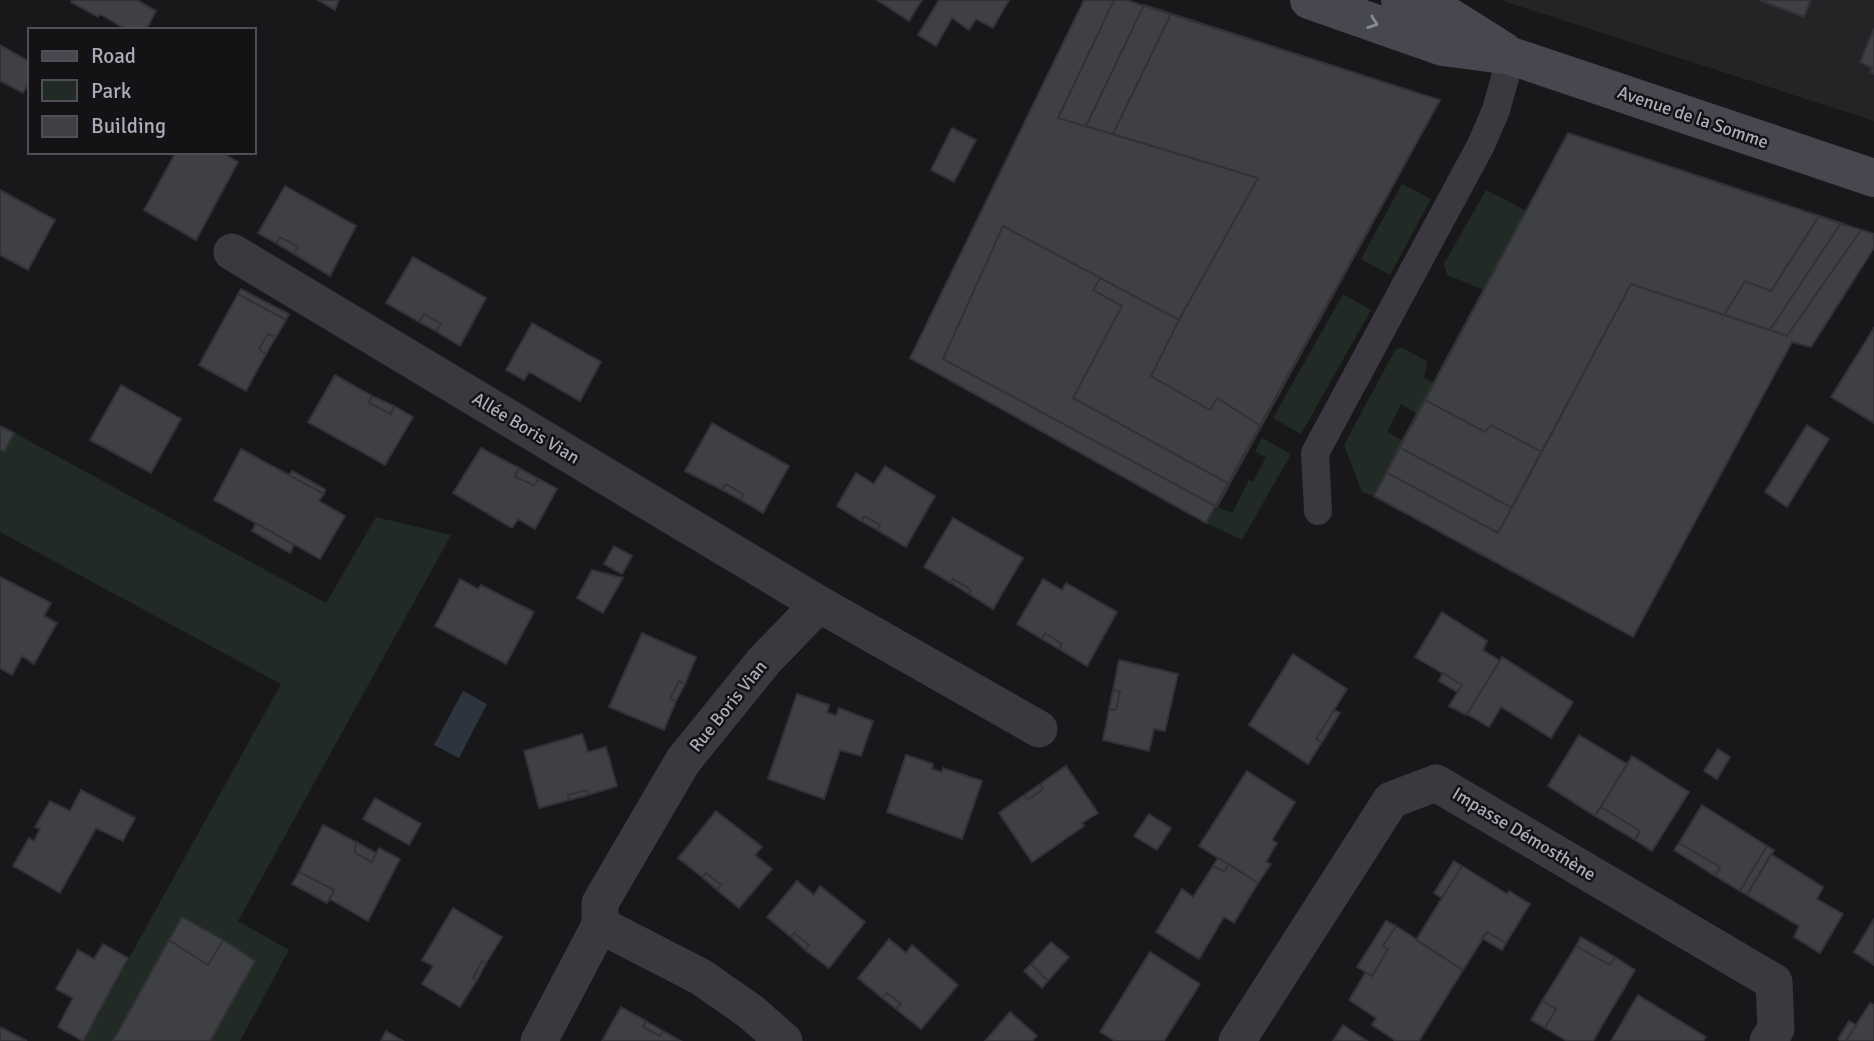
<svg xmlns="http://www.w3.org/2000/svg" width="1874" height="1041" viewBox="0 0 1874 1041" font-family="Signika,sans-serif">
	<style>
		.built { fill: #242427 }
		.green { fill: #212a24 }
		.water { fill: #2d343e }
		.building { fill: #3f4044; stroke: #323236; stroke-width: 2 }
		.lines { fill: none; stroke-linecap: round; stroke-linejoin: round }
		.pedestrian { stroke: #39393f; stroke-width: 28 }
		.minor { stroke: #39393f; stroke-width: 37 }
		.secondary { stroke: #46474f; stroke-width: 38 }
		.oneway { stroke: #878995 }
		.labels { text-anchor: middle; stroke-width: 5; stroke-linejoin: round; paint-order: stroke }
		.street-label { font-size: 18px; fill: #aaacba; stroke: #131315 }
	</style>
	<rect width="100%" height="100%" fill="#18181a"/>
	<!-- built -->
	<path class="built" d="M1500,0H1874V121Z"/>
	<!-- green -->
	<path class="green" d="M1402,184L1431,199L1390,275L1361,259Z
		M1486,190L1527,211L1484,290L1447,275L1444,264Z
		M1343,294L1371,310L1301,434L1273,418Z
		M1402,348L1427,361L1424,377L1434,383L1417,414L1401,404L1387,432L1403,441L1374,496L1362,492L1344,445L1395,350Z
		M0,425L326,603L376,517L451,535L238,921L289,950L240,1041H83L281,684L0,532Z
		M1262,438L1291,454L1242,540L1206,523L1217,507L1232,513L1249,480L1253,482L1266,457L1255,452Z"/>
	<!-- water -->
	<path class="water" d="M463,691L487,704L459,758L434,745Z"/>
	<!-- building -->
	<path class="building" d="M72,0H137L156,11L146,30H127L100,14L98,17L71,2Z
		M318,0H339L335,10Z
		M877,0H922L909,21Z
		M939,0H1009L993,28L976,19L969,30L952,18L936,46L918,35Z
		M1084,0H1126L1440,100L1206,523L910,358Z
		M1114,0H1126L1440,100L1217,507L943,359L1003,226L1179,320L1258,178L1058,118Z
		M1759,0H1811L1804,17Z
		M1144,5L1440,100L1229,484L1073,398L1122,306L1093,290L1100,278L1179,320L1258,178L1086,126Z
		M1171,14L1440,100L1261,426L1217,398L1210,410L1151,376L1179,320L1258,178L1113,134Z
		M1874,29V74L1870,72L1872,68L1860,62Z
		M0,45L30,62V81L23,93L0,81Z
		M952,128L976,140L954,182L931,170Z
		M1568,133L1874,234V248L1811,347L1792,342L1633,637L1374,496Z
		M1568,133L1861,230L1787,336L1631,284L1498,533L1386,472Z
		M1568,133L1841,223L1770,330L1631,284L1512,508L1399,447Z
		M1568,133L1819,216L1771,291L1745,281L1724,315L1631,284L1542,452L1491,425L1485,432L1425,400Z
		M176,152H221L238,162L196,240L144,210Z
		M285,186L356,226L330,276L294,254L298,247L280,237L276,243L258,233Z
		M0,190L55,220L28,270L0,255Z
		M280,237L298,247L294,254L276,243Z
		M413,257L486,298L460,346L436,331L441,324L424,314L419,322L386,303Z
		M241,289L289,314L286,320L238,294Z
		M238,294L286,320L276,337L268,334L259,349L266,354L246,391L199,365Z
		M424,314L441,324L436,331L419,322Z
		M532,323L601,362L580,401L529,372L524,380L506,370Z
		M1874,328V423L1831,397Z
		M268,334L276,337L266,354L259,349Z
		M335,375L372,396L369,403L391,414L394,406L413,417L385,465L308,422Z
		M121,385L181,419L151,473L90,440Z
		M372,396L394,406L391,414L369,403Z
		M712,423L789,466L763,513L741,500L743,494L726,484L722,490L685,471Z
		M1807,425L1829,439L1787,507L1765,492Z
		M0,426L14,433L4,452L0,449Z
		M481,448L519,468L515,477L534,485L539,479L557,489L535,529L518,519L512,528L453,493Z
		M241,449L324,494L319,501L345,516L320,559L214,500Z
		M885,466L935,496L906,547L877,530L880,525L864,516L861,521L837,506L856,473L874,484Z
		M519,468L539,479L534,485L515,477Z
		M292,471L325,489L324,494L289,475Z
		M726,484L743,494L741,500L722,490Z
		M864,516L880,525L877,530L861,521Z
		M953,518L1023,558L993,609L969,594L971,590L953,579L951,583L924,567Z
		M256,523L294,545L290,553L252,531Z
		M614,546L632,556L622,574L604,564Z
		M592,570L623,578L603,613L577,598Z
		M0,577L51,603L44,616L57,623L34,664L22,656L12,675L0,668Z
		M460,579L478,589L481,585L534,612L506,664L435,626Z
		M953,579L971,590L969,594L951,583Z
		M1043,579L1062,590L1066,583L1117,612L1087,666L1059,649L1062,644L1045,633L1042,639L1017,624Z
		M1442,612L1487,641L1483,650L1500,661L1466,715L1449,706L1462,685L1415,657Z
		M642,633L696,657L685,684L679,681L670,699L676,701L664,730L609,707Z
		M1045,633L1062,644L1059,649L1042,639Z
		M1293,654L1347,689L1316,739L1322,742L1308,764L1249,725Z
		M1502,657L1573,702L1551,738L1501,707L1489,727L1467,714Z
		M1119,660L1178,674L1165,731L1154,729L1149,751L1103,740L1109,709L1116,710L1120,691L1113,690Z
		M1443,673L1462,685L1457,692L1439,681Z
		M679,681L685,684L676,701L670,699Z
		M1113,690L1120,691L1116,710L1109,709Z
		M797,694L829,705L827,712L836,716L839,708L873,721L861,756L840,750L824,799L768,779Z
		M1334,710L1340,713L1322,742L1316,739Z
		M582,734L588,752L606,747L617,786L588,795L587,790L568,795L569,800L539,808L524,751Z
		M1579,735L1627,764L1595,816L1548,786Z
		M1718,749L1730,757L1717,779L1704,771Z
		M906,755L933,764L932,769L942,772L943,768L982,781L962,839L887,812Z
		M1632,756L1689,792L1652,851L1635,840L1640,831L1601,807Z
		M1066,766L1098,813L1082,823L1084,826L1032,862L999,813L1024,795L1028,800L1043,789L1040,784Z
		M1247,771L1295,802L1272,840L1277,843L1266,862L1271,864L1258,883L1199,846Z
		M1040,784L1043,789L1028,800L1024,795Z
		M81,790L135,818L123,841L96,828L60,893L13,866L29,838L34,841L40,829L35,827L50,801L70,811Z
		M587,790L588,795L569,800L568,795Z
		M375,798L421,824L409,845L363,819Z
		M1702,805L1767,846L1740,891L1715,876L1720,867L1679,843Z
		M1601,807L1640,831L1635,840L1595,816Z
		M716,811L762,847L755,855L772,869L739,908L717,890L721,885L706,873L702,877L678,858Z
		M1149,814L1171,828L1157,850L1134,836Z
		M323,825L356,842L355,853L372,862L379,848L400,859L368,921L330,899L334,890L299,872Z
		M356,842L376,853L372,862L355,853Z
		M1679,843L1720,867L1715,876L1674,850Z
		M1767,846L1774,850L1747,895L1740,891Z
		M1771,854L1823,887L1817,899L1843,914L1820,953L1794,937L1799,926L1747,895Z
		M1218,858L1229,864L1224,872L1213,866Z
		M1454,861L1462,866L1442,898L1434,893Z
		M1229,864L1258,883L1234,923L1224,917L1199,959L1156,932L1182,889L1193,897L1213,866L1224,872Z
		M1462,866L1507,894L1509,891L1530,904L1506,943L1487,932L1463,970L1416,940Z
		M299,872L334,890L327,903L292,884Z
		M706,873L721,885L717,890L702,877Z
		M797,881L814,895L820,886L865,922L829,968L805,950L809,945L794,933L791,937L767,917Z
		M453,908L502,937L486,963L482,961L473,978L477,980L460,1007L422,984L433,966L422,960Z
		M182,917L223,940L208,965L169,940Z
		M1874,919V965L1854,952Z
		M1386,921L1396,926L1383,946L1388,949L1372,976L1357,967Z
		M1396,926L1463,970L1419,1041H1396L1372,1025L1376,1018L1349,1000L1366,972L1372,976L1388,949L1383,946Z
		M1487,932L1506,943L1502,950L1482,938Z
		M794,933L809,945L805,950L791,937Z
		M1581,937L1615,957L1610,965L1576,946Z
		M889,939L906,953L912,945L958,985L921,1029L896,1009L901,1004L887,993L882,998L858,978Z
		M169,940L208,965L223,940L255,961L210,1041H113Z
		M1051,942L1069,957L1048,981L1031,964Z
		M103,944L128,958L83,1041L58,1027L73,998L56,989L78,950L94,959Z
		M1576,946L1610,965L1615,957L1635,970L1593,1041H1567L1545,1028L1556,1009L1542,1001Z
		M1150,952L1200,984L1164,1041H1115L1100,1032Z
		M482,961L486,963L477,980L473,978Z
		M1031,964L1048,981L1042,988L1024,971Z
		M887,993L901,1004L896,1009L882,998Z
		M1638,995L1706,1037L1703,1041H1611Z
		M1542,1001L1556,1009L1545,1028L1531,1020Z
		M1870,1003L1874,1005V1041H1846Z
		M621,1007L646,1021L643,1027L660,1036L663,1031L681,1041H602Z
		M1010,1012L1037,1036L1032,1041H985Z
		M646,1021L663,1031L660,1036L643,1027Z
		M1849,1021L1856,1025L1846,1041H1841L1838,1039Z
		M1343,1025L1367,1041H1333Z
		M0,1027L27,1041H0Z
		M386,1031L403,1041H381Z"/>
	<g class="lines">
		<!-- pedestrian -->
		<path class="pedestrian" d="M1318,511L1315,453L1481,145L1496,110L1511,56"/>
		<!-- minor -->
		<path class="minor" d="M232,252L819,604
			M600,925L701,977L751,1012L784,1041
			M539,1041L600,925V903L683,761L764,661L819,604L1039,729
			M1237,1041L1391,800L1436,783L1774,982L1776,1029L1768,1041"/>
		<!-- secondary -->
		<path class="secondary" d="M1309,0L1443,47L1511,56L1874,178
			M1400,0L1450,17L1504,51"/>
	</g>
	<!-- one-way arrows -->
	<defs><path id="oneway-chevron" d="M-2-3.5L2.5 0L-2 3.5" fill="none" stroke-width="1.6" stroke-linecap="round" stroke-linejoin="round" transform="scale(1.75)"/></defs>
	<use class="oneway" href="#oneway-chevron" transform="translate(1373 23) rotate(19)"/>
	<g class="labels">
		<!-- street labels -->
		<g class="street-label">
			<text transform="translate(1693 117) rotate(19)" y="6">Avenue de la Somme</text>
			<text transform="translate(526 428) rotate(31)" y="6">Allée Boris Vian</text>
			<text transform="translate(728 706) rotate(-51)" y="6">Rue Boris Vian</text>
			<text transform="translate(1524 834) rotate(31)" y="6">Impasse Démosthène</text>
		</g>
	</g>
	<!-- legend -->
	<rect x="28" y="28" width="228" height="126" fill="#131315" stroke="#4f5057" stroke-width="2"/>
	<rect x="42" y="51" width="35" height="10" fill="#46474f" stroke="#4f5057" stroke-width="2"/>
	<text x="91" y="63" font-size="21" fill="#aaacba">Road</text>
	<rect x="42" y="80" width="35" height="21" fill="#212a24" stroke="#4f5057" stroke-width="2"/>
	<text x="91" y="98" font-size="21" fill="#aaacba">Park</text>
	<rect x="42" y="116" width="35" height="21" fill="#3f4044" stroke="#4f5057" stroke-width="2"/>
	<text x="91" y="133" font-size="21" fill="#aaacba">Building</text>
</svg>
